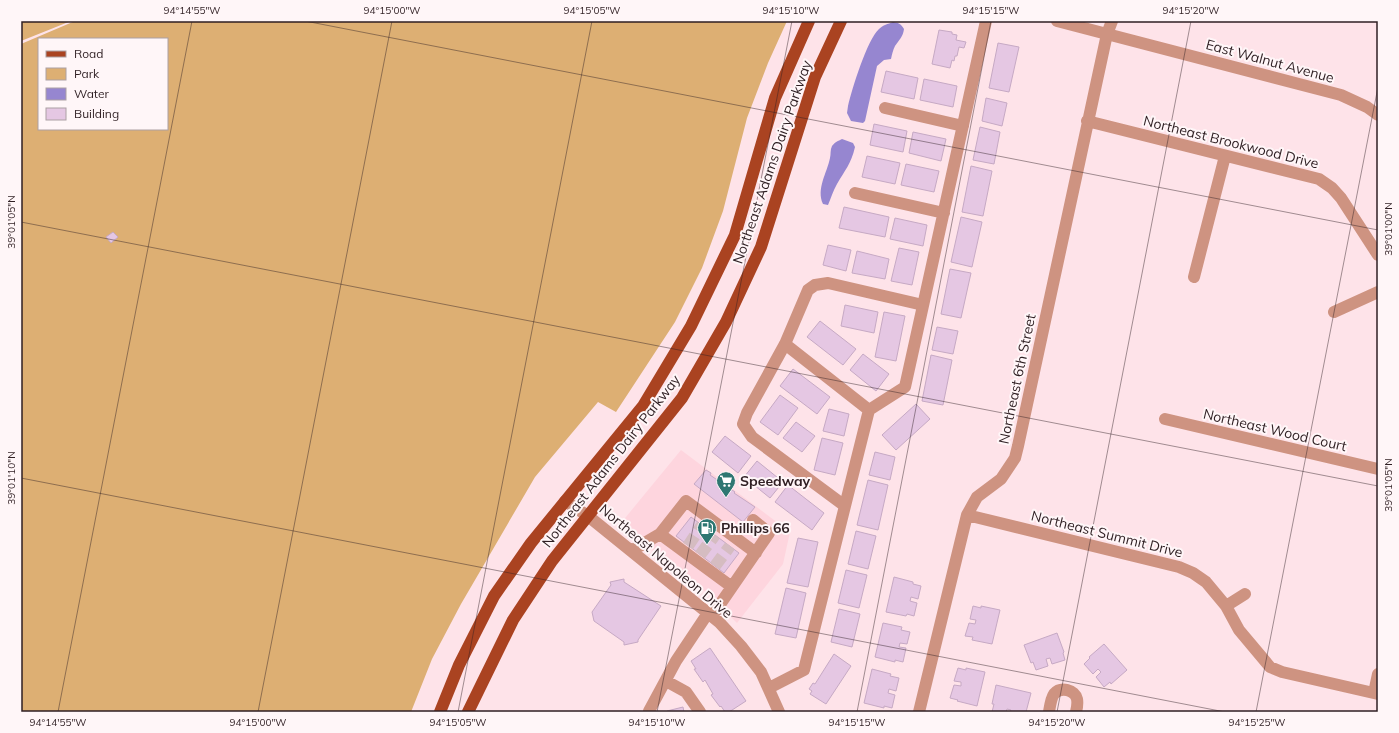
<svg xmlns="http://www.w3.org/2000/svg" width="1399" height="733" viewBox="0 0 1399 733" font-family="Mulish,sans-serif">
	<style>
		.built { fill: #fed5de }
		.green { fill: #ddaf73; fill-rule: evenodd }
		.water { fill: #9686d0 }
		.building { fill: #e5c7e3; stroke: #c6a9c4 }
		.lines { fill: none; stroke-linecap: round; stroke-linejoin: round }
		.minor-tunnel { stroke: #d5bcc1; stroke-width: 12; stroke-dasharray: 12 6; stroke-linecap: butt }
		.minor { stroke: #ce9381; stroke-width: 12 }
		.major { stroke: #aa4321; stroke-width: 12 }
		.ticks { fill: none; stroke: #2f1f23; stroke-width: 1; stroke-opacity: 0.45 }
		.labels { text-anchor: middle; stroke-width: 4; stroke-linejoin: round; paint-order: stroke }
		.street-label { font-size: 14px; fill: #2f1f23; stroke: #fff6f8 }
		.poi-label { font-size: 14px; font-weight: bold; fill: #2f1f23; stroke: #fff6f8; text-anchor: start }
		.neatline { fill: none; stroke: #2f1f23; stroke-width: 1.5 }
		.ticks-label { font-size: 10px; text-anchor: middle; fill: #2f1f23 }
	</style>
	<rect width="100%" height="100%" fill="#fee3e9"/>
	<!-- built -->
	<path class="built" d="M681,450L790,532L783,564L737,623L707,593L632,534L621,523Z"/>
	<!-- green -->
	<path class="green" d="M21,21H71L21,41Z
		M75,21H787L768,63L747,118L723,211L702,268L675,322L616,412L598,402L535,477L461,604L432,659L411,712H21V44ZM39,39H167V129H39Z"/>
	<!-- water -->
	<path class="water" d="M893,22C899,23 901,24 904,29C903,37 899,40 895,46C893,50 892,54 891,59L884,60L877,66L865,121L863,123L851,121L847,113L848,106C852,89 867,40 879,29C883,25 888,24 893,22Z
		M842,139L853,143L855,147C851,164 845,170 837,184C833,191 831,198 828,205L823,204C816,189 827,173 830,158C831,154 830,150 832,146C835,142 838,141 842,139Z"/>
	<!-- building -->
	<path class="building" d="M939,30L952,32V34L957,35L956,40L966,42L964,48L959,47L957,56H955L954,61L952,60L950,68L932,64Z
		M998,43L1019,47L1009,92L989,88Z
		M886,71L918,78L914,99L881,92Z
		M924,79L957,86L953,107L920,100Z
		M986,98L1007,103L1002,126L982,121Z
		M874,124L907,131L903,152L870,145Z
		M980,127L1000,132L994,164L973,160Z
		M913,132L946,139L941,161L909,153Z
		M867,156L900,163L895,184L862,177Z
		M906,164L939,171L934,192L901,185Z
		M971,166L992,171L983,216L962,212Z
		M844,207L889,217L885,237L839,228Z
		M961,217L982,222L972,267L951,262Z
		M895,218L927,225L923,246L890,239Z
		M113,232L118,237L111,243L106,237Z
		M828,245L851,250L846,271L823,265Z
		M899,248L919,252L912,285L891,281Z
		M857,251L889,259L885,279L852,273Z
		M950,269L971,273L961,318L941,314Z
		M845,305L878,312L874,333L841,326Z
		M884,312L905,316L896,361L875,357Z
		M820,321L856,349L843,365L807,337Z
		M937,327L958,331L953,354L932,350Z
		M863,354L889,374L876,391L850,370Z
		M931,355L952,360L943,405L922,401Z
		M793,369L830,397L817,414L780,386Z
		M780,395L798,408L778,435L760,422Z
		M916,404L930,419L896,450L882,435Z
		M829,409L849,414L844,436L823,431Z
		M796,422L815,436L802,452L783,438Z
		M725,436L751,456L738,473L712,452Z
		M822,438L843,443L835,475L814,470Z
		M875,452L895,457L890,480L869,475Z
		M757,461L783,482L770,498L744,477Z
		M706,470L711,473L710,475L735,492L734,493L755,507L743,522L694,484Z
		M868,480L888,485L878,530L857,525Z
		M788,485L824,513L812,530L775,502Z
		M691,517L739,553L724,573L676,536Z
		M856,531L876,536L868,569L848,564Z
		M798,538L818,542L808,587L787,583Z
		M846,570L867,575L859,608L838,603Z
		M894,577L913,582V584L921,586L918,599L911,597L910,601L917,603L914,616L907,614L906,616L886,612Z
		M624,579V582L661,606L638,640V642L624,645V642L594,621L592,612L611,585L610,582Z
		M786,588L806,593L796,638L775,634Z
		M973,606L981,608V606L1000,610L992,644L972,640L973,637L965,636L969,623L975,624L976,620L970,619Z
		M839,609L860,614L852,647L831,642Z
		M883,623L902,627L901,630L910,632L907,644L900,643L899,647L906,648L903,662L895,660V662L875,657Z
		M1057,633L1064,652L1063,653L1065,660L1052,664L1050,658L1046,659L1048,666L1036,670L1033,662L1031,663L1024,645Z
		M1104,644L1127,670L1111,684L1110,682L1104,687L1096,677L1101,672L1098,669L1093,674L1084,664L1090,658L1089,657Z
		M710,648L746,701L729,712H725L721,706L720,707L711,695L713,694L705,680L703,682L694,669H696L691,661Z
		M834,654L851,666L826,704L810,694L812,691L809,689L813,683L815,684Z
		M958,668L966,670V668L985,672L977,706L957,701L958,700L950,698L954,685L961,686V682L954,681Z
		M872,669L891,674L890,676L899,678L896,691L889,689L888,693L895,695L892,708L884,706V708L864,703Z
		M996,685L1031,693L1026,712H1010L1011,710L1007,709L1006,712H992L994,704H992Z
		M683,707L684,712H667V711Z"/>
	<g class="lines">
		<!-- minor-tunnel -->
		<path class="minor-tunnel" d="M688,546L702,525
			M700,555L715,535
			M715,566L730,546"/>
		<!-- minor -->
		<path class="minor" d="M1057,21L1341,95L1367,107L1378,115
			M885,108L963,126
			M1087,121L1319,179L1332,188L1341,198L1378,255
			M855,193L944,213
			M1194,277L1225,156
			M1334,312L1378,292
			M785,344L869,410
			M1165,419L1378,469
			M565,501L588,516L719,622L741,646L761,672L779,712
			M845,506L752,437L743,424L747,413L785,344L808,290L815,285L828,283L923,305
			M967,515L1179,567L1193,573L1206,582L1226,606L1239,630L1270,667L1282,672L1378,694
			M660,534L732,587
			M631,551L660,534L686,501L756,553
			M1226,606L1245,594
			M712,616L769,533L753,520
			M666,681L686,692L700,712
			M769,688L804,670L869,410L905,387L986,21
			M1374,693L1378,674
			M649,711L676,661L708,613
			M919,712L967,515L977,497L1001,479L1015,458L1018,446L1107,34L1112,21
			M1049,712C1050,706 1051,698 1054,694C1061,686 1075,690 1077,699C1078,704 1077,708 1076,712"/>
		<!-- major -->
		<path class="major" d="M440,712L459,665L494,596L531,543L643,406L691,326L735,235L775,98L809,21
			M468,712L513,620L552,561L682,398L726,322L761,247L815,77L841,21"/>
	</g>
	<!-- ticks -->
	<path class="ticks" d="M305,21L1378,230M21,222L1378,486M21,478L1225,712M58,712L192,21M258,712L392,21M458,712L592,21M657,712L792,21M857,712L991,21M1057,712L1191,21M1256,712L1378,87"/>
	<!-- icons -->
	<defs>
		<symbol id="supermarket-pin" viewBox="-11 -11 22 30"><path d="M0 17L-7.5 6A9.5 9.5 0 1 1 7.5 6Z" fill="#2e7772" stroke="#fff6f8"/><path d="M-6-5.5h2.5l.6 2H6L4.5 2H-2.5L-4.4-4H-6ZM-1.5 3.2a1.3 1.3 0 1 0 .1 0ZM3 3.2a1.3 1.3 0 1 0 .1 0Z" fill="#fff"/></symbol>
		<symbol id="fuel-pin" viewBox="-11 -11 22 30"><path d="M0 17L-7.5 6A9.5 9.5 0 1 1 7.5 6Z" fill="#2e7772" stroke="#fff6f8"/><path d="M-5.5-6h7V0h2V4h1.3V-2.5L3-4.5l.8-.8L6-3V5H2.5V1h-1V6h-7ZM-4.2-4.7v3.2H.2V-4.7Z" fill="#fff"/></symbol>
	</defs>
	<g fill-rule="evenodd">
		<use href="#supermarket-pin" x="715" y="470" width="22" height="30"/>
		<use href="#fuel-pin" x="696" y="517" width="22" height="30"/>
	</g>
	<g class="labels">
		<!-- street labels -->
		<g class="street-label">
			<text transform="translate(1270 61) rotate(15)" y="5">East Walnut Avenue</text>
			<text transform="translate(1231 142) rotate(14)" y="5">Northeast Brookwood Drive</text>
			<text transform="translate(772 162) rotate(-71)" y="5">Northeast Adams Dairy Parkway</text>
			<text transform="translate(1017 379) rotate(-78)" y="5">Northeast 6th Street</text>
			<text transform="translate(1275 430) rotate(13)" y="5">Northeast Wood Court</text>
			<text transform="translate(611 461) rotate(-52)" y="5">Northeast Adams Dairy Parkway</text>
			<text transform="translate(1107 534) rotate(14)" y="5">Northeast Summit Drive</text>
			<text transform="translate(666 561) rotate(40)" y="5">Northeast Napoleon Drive</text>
		</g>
		<!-- poi labels -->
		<g class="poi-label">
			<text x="740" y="486">Speedway</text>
			<text x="721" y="533">Phillips 66</text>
		</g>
	</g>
	<!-- border -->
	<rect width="1399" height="733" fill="none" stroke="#fff6f8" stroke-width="44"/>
	<!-- legend -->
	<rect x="38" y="38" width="130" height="92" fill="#fff6f8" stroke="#aca0a3"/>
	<rect x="46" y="51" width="20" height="6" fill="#aa4321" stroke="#aca0a3"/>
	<text x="74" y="58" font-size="12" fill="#2f1f23">Road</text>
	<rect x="46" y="68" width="20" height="12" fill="#ddaf73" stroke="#aca0a3"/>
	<text x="74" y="78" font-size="12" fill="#2f1f23">Park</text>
	<rect x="46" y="88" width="20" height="12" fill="#9686d0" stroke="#aca0a3"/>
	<text x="74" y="98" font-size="12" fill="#2f1f23">Water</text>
	<rect x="46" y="108" width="20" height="12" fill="#e5c7e3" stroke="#aca0a3"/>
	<text x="74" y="118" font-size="12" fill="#2f1f23">Building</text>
	<rect x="22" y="22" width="1355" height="689" class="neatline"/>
	<g class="ticks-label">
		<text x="192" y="14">94°14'55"W</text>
		<text x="392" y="14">94°15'00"W</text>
		<text x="592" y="14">94°15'05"W</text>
		<text x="791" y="14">94°15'10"W</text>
		<text x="991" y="14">94°15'15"W</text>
		<text x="1191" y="14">94°15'20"W</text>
		<text transform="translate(11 222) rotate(-90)" y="4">39°01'05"N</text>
		<text transform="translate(1388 229) rotate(-90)" y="4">39°01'00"N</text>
		<text transform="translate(11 478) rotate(-90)" y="4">39°01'10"N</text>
		<text transform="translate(1388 485) rotate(-90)" y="4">39°01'05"N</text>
		<text x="58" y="726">94°14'55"W</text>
		<text x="258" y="726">94°15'00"W</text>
		<text x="458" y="726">94°15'05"W</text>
		<text x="657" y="726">94°15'10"W</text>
		<text x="857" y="726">94°15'15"W</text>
		<text x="1057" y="726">94°15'20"W</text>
		<text x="1257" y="726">94°15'25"W</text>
	</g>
</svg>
